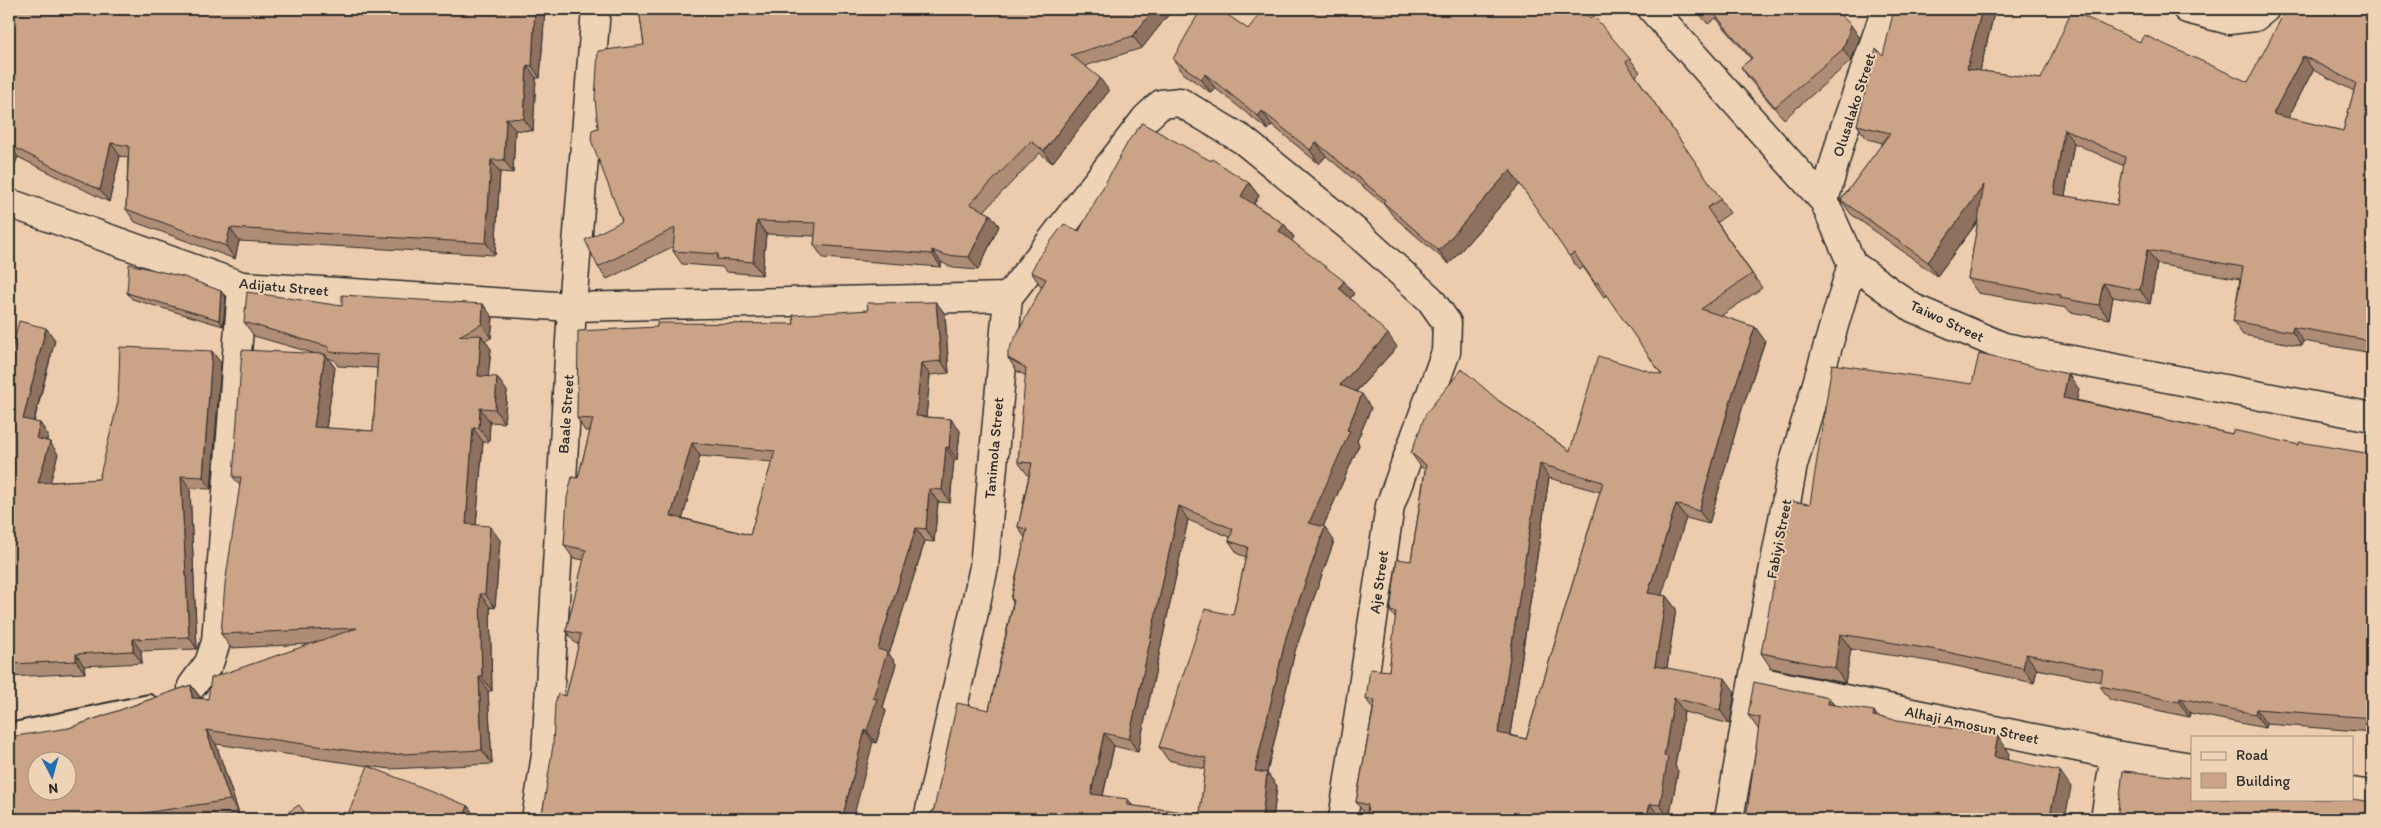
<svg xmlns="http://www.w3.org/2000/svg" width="2381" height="828" viewBox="0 0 2381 828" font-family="Itim,sans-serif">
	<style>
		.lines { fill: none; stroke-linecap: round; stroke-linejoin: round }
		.service-casing { stroke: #2b2b2b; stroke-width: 20 }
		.minor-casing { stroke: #2b2b2b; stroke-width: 31 }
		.service { stroke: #eed3b5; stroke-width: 16 }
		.minor { stroke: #eed3b5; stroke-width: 28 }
		.wall { fill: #af8c74; stroke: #2b2b2b; fill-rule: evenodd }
		.shaded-wall { fill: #8e725e; stroke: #2b2b2b }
		.building { fill: #cba387; stroke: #2b2b2b; fill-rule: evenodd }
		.labels { text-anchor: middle; stroke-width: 4; stroke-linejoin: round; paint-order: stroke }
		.street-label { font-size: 15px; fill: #2b2b2b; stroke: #eed3b5 }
	</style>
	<rect width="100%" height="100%" fill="#ecccad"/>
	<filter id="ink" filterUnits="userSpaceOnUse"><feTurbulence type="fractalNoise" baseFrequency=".02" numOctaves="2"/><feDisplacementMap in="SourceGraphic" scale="10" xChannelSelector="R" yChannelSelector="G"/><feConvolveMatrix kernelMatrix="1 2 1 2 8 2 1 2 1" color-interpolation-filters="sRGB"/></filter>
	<g filter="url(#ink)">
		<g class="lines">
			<defs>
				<path id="service" d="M9,732L149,703"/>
				<path id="minor" d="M1652,9L1824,201L1852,264L1913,308L2004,347L2372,417
					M2187,9L2229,20L2255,17L2265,9
					M1824,201L1842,136L1886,9
					M9,203L242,286L572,307L1008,297
					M1753,680L2115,755L2192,767
					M192,686L209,663L216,642L242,286
					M2352,792L2372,795
					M536,819L546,755L572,307L596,9
					M928,819L984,567L1008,297L1146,118L1161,104L1180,102L1243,140L1356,232L1430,299L1447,323L1446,352L1390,506L1343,819
					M1729,819L1753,680L1793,465L1852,264
					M2105,819L2115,755"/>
			</defs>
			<!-- service casing -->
			<use href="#service" class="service-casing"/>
			<!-- minor casing -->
			<use href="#minor" class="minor-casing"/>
			<!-- service -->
			<use href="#service" class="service"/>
			<!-- minor -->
			<use href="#minor" class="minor"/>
		</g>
		<!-- wall -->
		<path class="wall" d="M9,9H545L540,78H536L533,131L515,130L513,173L500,172L495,255L239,241L235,259L135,222L126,209L128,157L120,156L109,202L18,157L9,177Z
			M639,9H1173L1142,48L1085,66L1109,91L1052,163L1040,153L984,211L990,214L999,226L978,270L953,268L941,262V267L823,258L814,245L815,236L766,234L762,275L726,272L722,267L682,264L673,251L674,246L607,279L598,267L622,221L598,128L644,45Z
			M1695,9H1834L1860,38L1851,61L1784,119L1750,80L1741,67L1751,59L1716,18L1708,24Z
			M1995,9L1980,71L2041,79L2140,42L2248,82L2372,9V353L2303,341L2302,346L2243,335L2233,321L2240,279L2157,264L2150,304L2113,297L2109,319L2070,312L2067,308L1978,293L1968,279L1978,221L1937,276L1851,214L1841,200L1883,143L1867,139L1857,125L1883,56ZM2313,70L2354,91L2343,131L2288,118ZM2074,143L2124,166L2117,205L2065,196Z
			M1590,18L1630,59L1640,72L1636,76L1730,213L1717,222L1762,288L1721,316L1755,327L1765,341L1742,409L1709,524L1686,518L1661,595L1666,596L1676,609L1667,668L1735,692L1730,724L1684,712L1675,766L1678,771L1669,819L1660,817L1659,819H1366V816L1356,802L1373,709L1366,699L1389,671L1396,619L1390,611L1411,561L1425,470L1421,467L1411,453L1499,401L1570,451L1662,375L1607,295L1604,297L1583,267L1579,270L1520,184L1449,264L1393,216L1386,206L1326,156L1319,164L1272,125L1268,130L1215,88L1211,93L1183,73L1173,59L1248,29ZM1549,478L1600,492L1526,739L1510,735Z
			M1249,183L1259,196L1254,204L1284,224L1294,237L1291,240L1354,294L1350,298L1397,347L1356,392L1371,408L1357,441L1359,445L1323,527L1334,541L1295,651L1267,773L1277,786L1273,819H928L989,710L1013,602L1011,599L1025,538L1018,527L1029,475H1028L1018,462L1026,376L1017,371L1008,358L1042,286L1040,285L1031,272L1079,231ZM1188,520L1230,537L1229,541L1238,554L1246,557L1233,615L1159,747L1168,760L1205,769L1200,814L1133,806L1103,796L1114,746L1138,752Z
			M127,293L226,297L223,326L132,299Z
			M936,302L945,314L949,373L930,375L926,417L951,419L960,431L957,460H954L950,503L938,502L934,542L925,541L889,654L896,664L883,707L886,711L876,743L873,742L543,809L566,696L579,644L575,643L566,631L584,560L573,558L564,545L578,478L590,431H585L577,418L794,324L868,310ZM700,456L772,462L750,535L682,518Z
			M342,306L493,318L491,338L485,341L491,349L488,377L507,391L504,423L490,422L489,442H483L476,525L500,540L495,608L490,607L492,691H488L492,764L390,769L216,744L239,814L204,819H9L69,728L191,685L201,698L208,699L309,644L231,648L221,634L240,486L233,477L313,353L254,336L244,322ZM328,358L334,360L338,366L377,368L373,431L326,428L335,368Z
			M46,328L55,340L34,422L40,423L48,435L47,441L58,454L50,482L99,479L221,363L211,489L190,488L197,649L141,651L142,663L84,666L85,673L9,677V362Z
			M1972,384L2079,389L2076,400L2232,434L2299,445L2372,454V732L2266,724L2265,728L2190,713L2189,717L2110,700L2100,686L2101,682L2037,669L2034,683L1947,664L1851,649L1845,683L1771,668L1761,653L1810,504Z
			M1829,698L1834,705L2009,752L2008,760L2071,787L1758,729L1748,715Z"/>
		<!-- shaded-wall -->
		<path class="shaded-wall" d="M535,9H545L540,78L532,66Z
			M1154,9H1173L1142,48L1133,36Z
			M1982,9H1995L1977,83L1967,69Z
			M1851,25L1860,38L1851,61L1843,49Z
			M2303,56L2313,70L2283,128L2273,114Z
			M527,65L536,78L533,131L524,119Z
			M1205,74L1215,88L1211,93L1201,79Z
			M1100,78L1109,91L1052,163L1044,151Z
			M1262,111L1272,125L1268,130L1258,116Z
			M506,118L515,130L513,173L504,160Z
			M2064,129L2074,143L2063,208L2054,194Z
			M1316,142L1326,156L1319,164L1310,150Z
			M111,143L120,156L109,202L100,190Z
			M9,145L18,157L9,177Z
			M491,160L500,172L495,255L486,243Z
			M1510,170L1520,184L1449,264L1439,251Z
			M1249,183L1259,196L1250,209L1241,196Z
			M1984,185L1994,199L1937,276L1928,262Z
			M990,214L999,226L978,270L969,257Z
			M757,221L766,234L762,275L753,262Z
			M1284,224L1294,237L1289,245L1279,231Z
			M230,228L239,241L235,259L226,246Z
			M932,250L941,262V267L932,254Z
			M2147,250L2157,264L2150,304L2140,290Z
			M1344,281L1354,294L1348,301L1339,288Z
			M2103,283L2113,297L2109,319L2099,305Z
			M221,291L226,297L223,326L219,320Z
			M936,302L945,314L949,373L941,361Z
			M483,304L493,318L491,338L482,324Z
			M1755,327L1765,341L1742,409L1709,524L1699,511L1732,396Z
			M2293,327L2303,341L2302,346L2292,332Z
			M46,328L55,340L31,431L23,419Z
			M1388,334L1397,347L1350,398L1340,385Z
			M481,335L491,349L487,390L478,376Z
			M212,351L221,363L211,489L203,477Z
			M325,354L335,368L324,441L314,427Z
			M921,363L930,375L925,428L916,416Z
			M2068,374L2079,389L2074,413L2063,398Z
			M497,377L507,391L504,423L495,409Z
			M1362,394L1371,408L1357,441L1359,445L1319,536L1309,523Z
			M480,408L490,422L489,442L479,428Z
			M951,419L960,431L957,460L949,448Z
			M40,423L48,435L44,450L36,438Z
			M473,428L483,442L475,538L466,524Z
			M50,442L58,454L47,495L38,483Z
			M692,443L700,456L680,528L671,516Z
			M946,447L954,460L950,503L942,490Z
			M1540,464L1549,478L1508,747L1498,733Z
			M181,476L190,488L197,649L189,637Z
			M929,489L938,502L934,542L926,529Z
			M1676,504L1686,518L1658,607L1648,593Z
			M1179,506L1188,520L1138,752L1129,739Z
			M490,526L500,540L495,608L485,594Z
			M1325,527L1334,541L1295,651L1264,785L1255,771L1286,637Z
			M916,528L925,541L889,654L896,664L883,707L886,711L876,743L867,731L873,698L878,649Z
			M480,594L490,607L492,691L482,677Z
			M1666,596L1676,609L1665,680L1655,666Z
			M1840,634L1851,649L1845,683L1835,668Z
			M133,639L141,651L142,663L133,651Z
			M76,654L84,666L85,673L76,661Z
			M2026,654L2037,669L2034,683L2023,668Z
			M479,677L488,691L492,764L482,750Z
			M1725,678L1735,692L1730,724L1720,710Z
			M191,685L201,699L192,698Z
			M1674,698L1684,712L1675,766L1678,771L1669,819L1660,805L1664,756Z
			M1829,698L1840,714L1828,704Z
			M2180,698L2190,713L2189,717L2179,702Z
			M2256,709L2266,724L2265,728L2255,714Z
			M1874,711L1885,728L1873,716Z
			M206,730L216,744L239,814L230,800Z
			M865,730L873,742L853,819H842Z
			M1104,733L1114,746L1100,808L1091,794Z
			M1998,736L2009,752L2006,774L1994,757Z
			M2060,771L2071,787L2065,819H2049Z
			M1267,773L1277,786L1273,819H1262Z
			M1128,799L1137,812L1127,805Z
			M1650,804L1660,817L1659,819H1646Z
			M468,806L477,819H463Z"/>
		<!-- building -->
		<path class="building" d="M9,9H535L532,66L527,65L524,119L506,118L504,160H491L486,243L230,228L226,246L126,209L129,146L111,143L100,190L9,145V146Z
			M639,9H1154L1133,36L1071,55L1100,78L1044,151L1031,141L970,204L990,214L969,257L944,255L932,250V254L814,245L816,223L757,221L753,262L717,259L718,254L673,251L675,228L598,267L585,240L622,221L591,140L592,130L598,128L595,99L598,51L644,45Z
			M1201,9H1219L1248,29L1264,9H1582L1590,18L1593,15L1630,59L1626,62L1721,199L1707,208L1752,274L1701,309L1755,327L1732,396L1699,511L1676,504L1648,593L1666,596L1655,666L1725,678L1720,710L1674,698L1664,756L1668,757L1660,805L1650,804L1646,819H1366L1368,805L1356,802L1375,700L1366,699L1370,669L1389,671L1396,612L1390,611L1397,559L1411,561L1426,465L1411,453L1426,413L1462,369L1499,401L1570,451L1598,356L1662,375L1597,282L1595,283L1574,253L1569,256L1510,170L1439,251L1383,202L1385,200L1316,142L1310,150L1262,111L1258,116L1205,74L1201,79L1173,59ZM1540,464L1603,482L1526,739L1498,733Z
			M1697,9H1703L1699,12Z
			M1710,9H1834L1851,25L1843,49L1775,107L1741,67L1752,58Z
			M1894,9H1982L1967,69L2041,79L2072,11L2140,42L2144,35L2248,82L2286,9H2372V341L2293,327L2292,332L2233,321L2243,267L2147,250L2140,290L2103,283L2099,305L2060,298L2061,295L1968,279L1984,185L1928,262L1841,200L1890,133L1857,125L1876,49L1883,56ZM2303,56L2356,83L2343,131L2273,114ZM2064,129L2125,157L2117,205L2054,194Z
			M1142,123L1211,161L1212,159L1249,183L1241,196L1284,224L1279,231L1344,281L1339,288L1388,334L1340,385L1362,394L1347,430L1350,431L1309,523L1325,527L1286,637L1255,771L1267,773L1262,819H928L929,817L934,809L957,703L989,710L1014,600L1011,599L1027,529L1018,527L1032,463L1018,462L1026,368L1008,358V351L1046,279L1031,272L1038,258L1064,224L1079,231L1129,140ZM1179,506L1233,529L1229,541L1248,547L1233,615L1205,609L1159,747L1206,758L1200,814L1127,805L1128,799L1091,794L1104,733L1129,739Z
			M129,264L184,277L221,291L219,320L127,293Z
			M247,292L342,306V295L483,304L482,324L459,336L481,335L478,376L497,377L495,409L480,408L479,428H473L466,524L490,526L485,594H480L482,677H479L482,750L381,755L206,730L230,800L105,819H9V737L69,728L191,685L192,698L208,699L211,678L357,628L221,634L225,584L241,477H233L242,350L325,354L314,427L373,431L378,355L329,352V347L244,322ZM38,760H68V790H38Z
			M936,302L941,361L921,363L916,416L951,419L949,448L946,447L942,490L929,489L926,529L916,528L878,649L887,652L873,698L877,699L867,731L865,730L842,819H539V817L543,809L553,745L555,703L558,694L566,696L581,634L566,631L586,550L564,545L567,498L572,477L578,478L593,419L577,418L578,331L657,327V323L794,324L793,315L868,310L867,303ZM692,443L775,451L750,535L671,516Z
			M19,321L46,328L23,419L40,423L36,438L50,442L38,483L99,479L118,402L120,347L212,351L203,477L181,476L189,637L133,639V651L76,654V661L9,664V362Z
			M1979,354L2068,374L2063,398L2232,434L2233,430L2299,445V442L2372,454V718L2256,709L2255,714L2180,698L2179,702L2100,686L2103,670L2026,654L2023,668L1937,650L1840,634L1835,668L1761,653L1789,501L1810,504L1832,364L1972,384Z
			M1754,682L1829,698L1828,704L1874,711L1873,716L1998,736L1994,757L2060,771L2049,819H1746L1760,718L1748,715Z
			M368,766L468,806L463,819H346Z
			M2123,771L2192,778V799H2352L2372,802V819H2117Z
			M299,805L309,819H278Z"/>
	</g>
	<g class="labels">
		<!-- street labels -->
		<g class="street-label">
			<text transform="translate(1854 105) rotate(-72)" y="5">Olusalako Street</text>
			<text transform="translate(284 287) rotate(5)" y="5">Adijatu Street</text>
			<text transform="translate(1947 321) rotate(25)" y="5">Taiwo Street</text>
			<text transform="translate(566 414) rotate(-86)" y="5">Baale Street</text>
			<text transform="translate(994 448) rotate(-85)" y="5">Tanimola Street</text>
			<text transform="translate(1779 539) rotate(-79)" y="5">Fabiyi Street</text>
			<text transform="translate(1379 582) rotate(-82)" y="5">Aje Street</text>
			<text transform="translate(1972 725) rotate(12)" y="5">Alhaji Amosun Street</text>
		</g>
	</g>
	<!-- margin -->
	<rect width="2381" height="828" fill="none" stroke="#eed3b5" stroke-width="30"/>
	<rect x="15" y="15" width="2351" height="798" fill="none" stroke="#2b2b2b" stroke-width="2" filter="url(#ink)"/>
	<!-- legend -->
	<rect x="2191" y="736" width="162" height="65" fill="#eed3b5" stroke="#a0907e"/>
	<rect x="2201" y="752" width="25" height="8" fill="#eed3b5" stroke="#a0907e"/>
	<text x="2236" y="760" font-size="15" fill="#2b2b2b">Road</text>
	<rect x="2201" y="773" width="25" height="15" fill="#cba387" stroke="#a0907e"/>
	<text x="2236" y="786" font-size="15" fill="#2b2b2b">Building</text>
	<!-- north arrow -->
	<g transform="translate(52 776) rotate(174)"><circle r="24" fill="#eed3b5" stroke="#a0907e"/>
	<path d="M0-4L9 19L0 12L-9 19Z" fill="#1f6fb2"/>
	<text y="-8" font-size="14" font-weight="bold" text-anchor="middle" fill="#2b2b2b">N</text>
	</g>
</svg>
